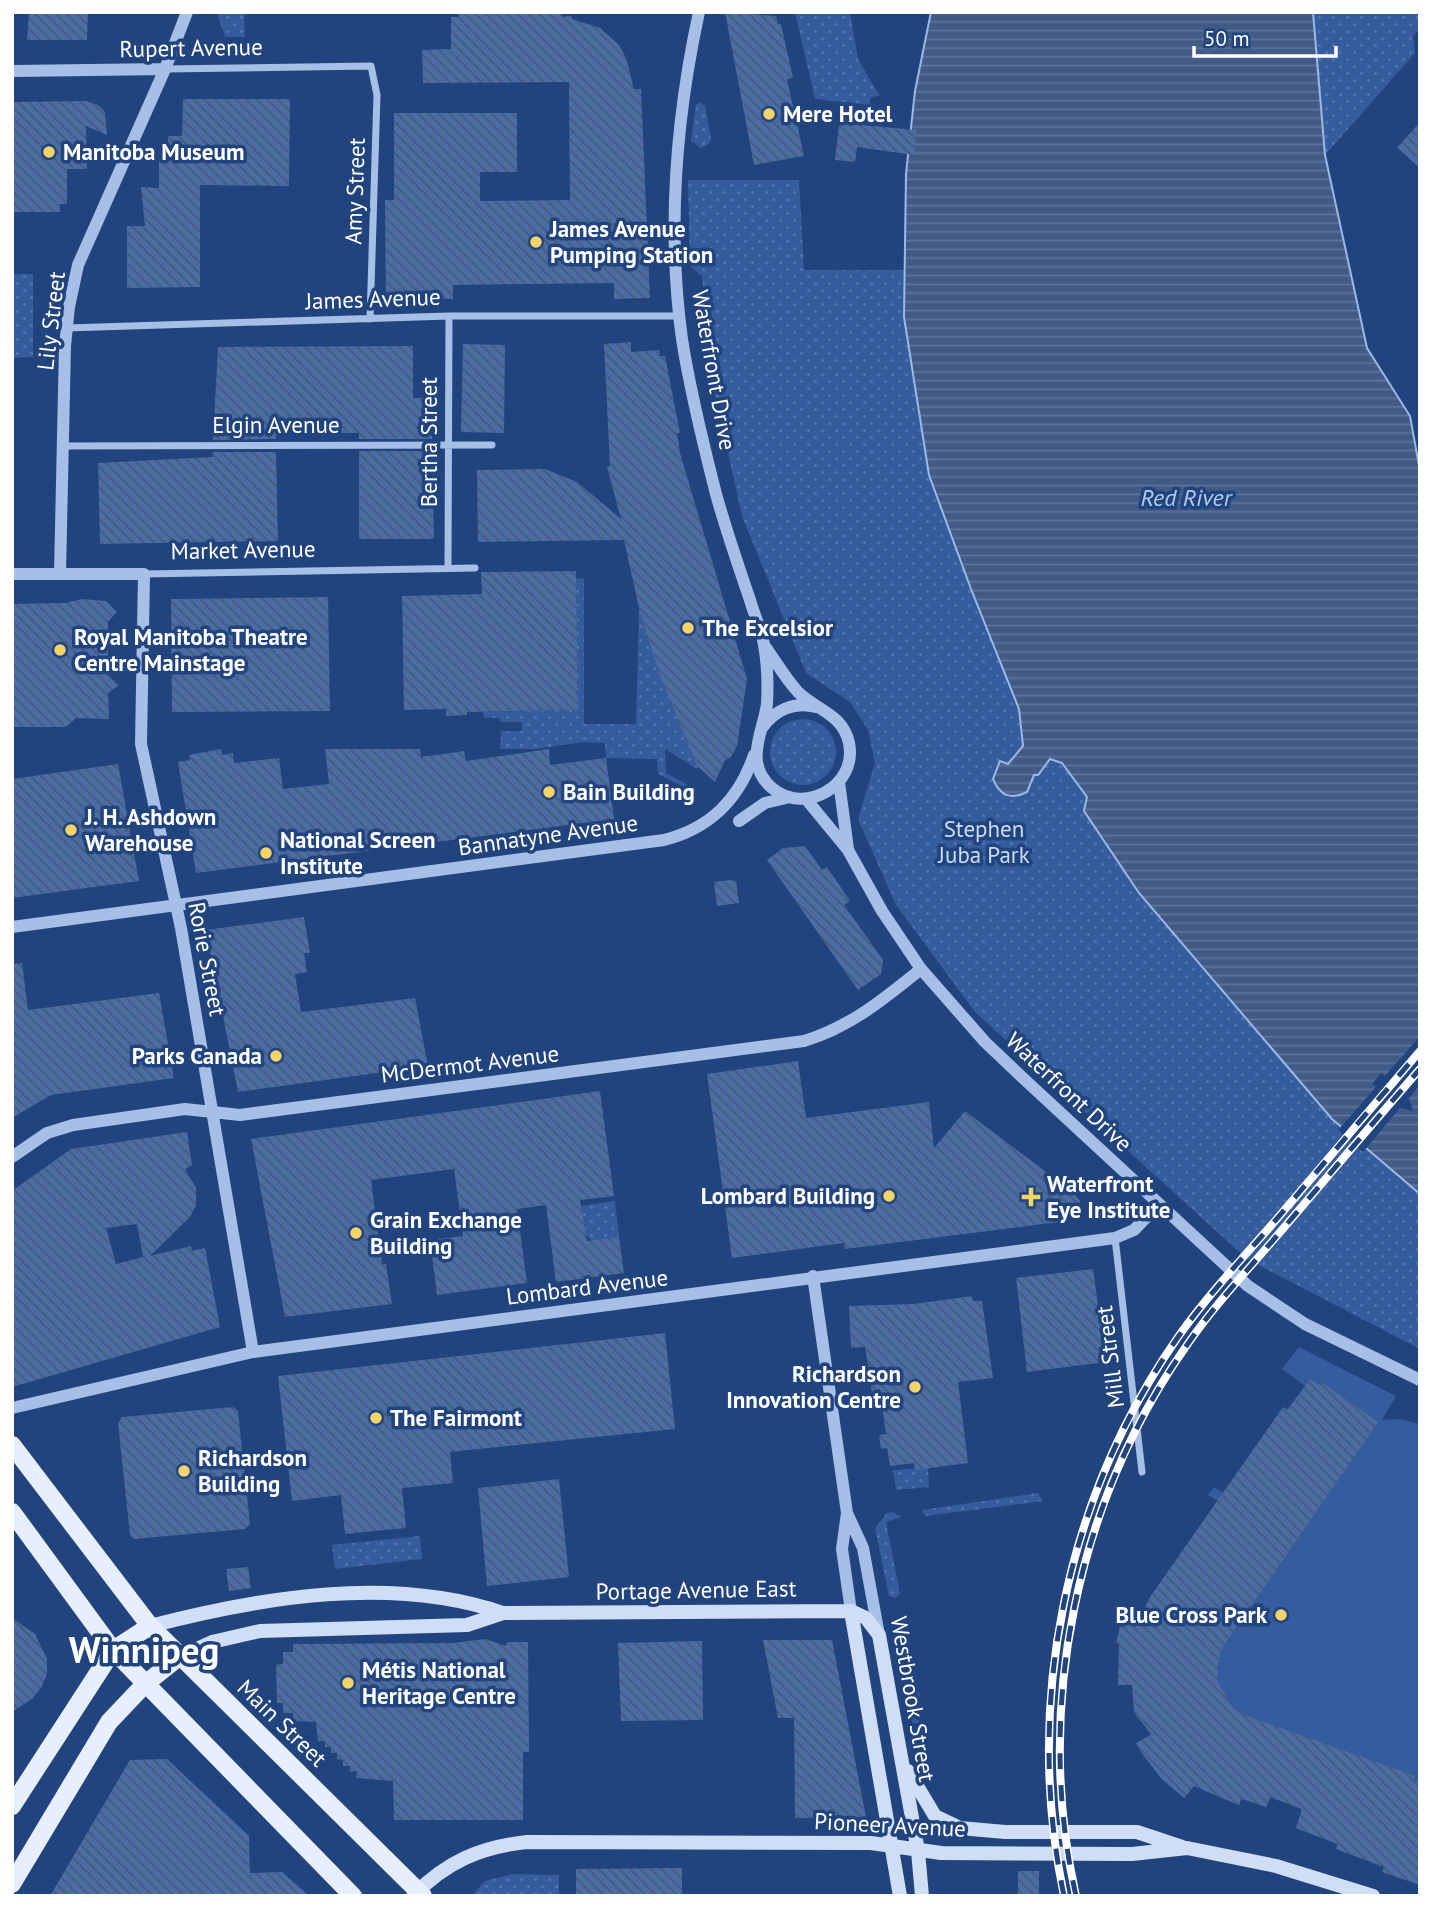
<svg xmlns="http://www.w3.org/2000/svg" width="1432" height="1908" viewBox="0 0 1432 1908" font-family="'PT Sans',sans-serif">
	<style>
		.green { fill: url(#green-dots) }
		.pitch { fill: #355c9c }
		.water { fill: url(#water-rules); stroke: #9ab9e8; stroke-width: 2 }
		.pier { fill: #22447e }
		.building { fill: url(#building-back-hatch); fill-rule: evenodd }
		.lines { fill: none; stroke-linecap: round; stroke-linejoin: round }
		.minor { stroke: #a6bfe6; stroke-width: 7 }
		.tertiary { stroke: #a6bfe6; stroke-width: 12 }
		.secondary { stroke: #d0def5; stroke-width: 14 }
		.primary { stroke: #e7eefd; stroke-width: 18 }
		.rail-casing { stroke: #fff; stroke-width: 8 }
		.rail { stroke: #22447e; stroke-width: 5; stroke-dasharray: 16; stroke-linecap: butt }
		.poi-dot { fill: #f3d468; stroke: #22447e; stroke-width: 2.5 }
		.labels { text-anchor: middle; stroke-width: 7; stroke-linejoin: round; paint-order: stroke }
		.street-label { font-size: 23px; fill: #fff; stroke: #22447e }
		.poi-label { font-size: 23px; font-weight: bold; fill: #fff; stroke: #22447e; text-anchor: start }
		.park-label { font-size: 23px; fill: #c9daf5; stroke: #22447e }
		.water-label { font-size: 24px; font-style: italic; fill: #b1c9ee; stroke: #22447e }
		.town-label { font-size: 37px; font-weight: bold; fill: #fff; stroke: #22447e }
	</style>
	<defs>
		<pattern id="green-dots" width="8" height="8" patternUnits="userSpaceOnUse" patternTransform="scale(1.75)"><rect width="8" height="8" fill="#355c9c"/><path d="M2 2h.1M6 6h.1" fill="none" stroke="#5374ab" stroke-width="1.8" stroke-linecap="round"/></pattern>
		<pattern id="water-rules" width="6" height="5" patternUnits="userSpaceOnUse" patternTransform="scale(1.75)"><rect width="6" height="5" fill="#425b86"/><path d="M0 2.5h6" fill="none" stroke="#5e7498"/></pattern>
		<pattern id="building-back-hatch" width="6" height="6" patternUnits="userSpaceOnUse" patternTransform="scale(1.75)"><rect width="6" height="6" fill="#4a6da7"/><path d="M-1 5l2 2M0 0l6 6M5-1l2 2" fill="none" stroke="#4b5970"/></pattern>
	</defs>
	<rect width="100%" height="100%" fill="#22447e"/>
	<!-- green -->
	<path class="green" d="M220,12H244L245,37H225L218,17Z
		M795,12H850L858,59L879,95L870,98V105L815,99Z
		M1313,12H1420V28L1413,36L1415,53L1325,155Z
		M699,102L705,106L711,139L708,145L701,148L691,141L696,105Z
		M688,180H799L804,270H906L904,317L929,475L1062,763L1087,797L1139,893L1332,1119L1420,1194V1349L1247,1259L975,1012L896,905L858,819L875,763L868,730L850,702L806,673L742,516L709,367L702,276L690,266Z
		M12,274H33V357L12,358Z
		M584,578V724H636L639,611H642L659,673L697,766V769L665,749L666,773L690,786L687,789L658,774L657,759L606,758L605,743L584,742L534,749H500L501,731H522V722H500L499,718H484L483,712L578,710L576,579Z
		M770 752a33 33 0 1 1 66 0a33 33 0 1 1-66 0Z
		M615,1201L619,1237L592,1241L586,1235L581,1206Z
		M928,1468L929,1487L896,1490L893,1470Z
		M1038,1493L1043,1501L925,1516L922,1510Z
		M893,1512L901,1517L886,1522L900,1594L895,1598L889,1596L875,1528L887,1513Z
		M420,1536L422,1559L335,1569L332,1545Z
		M904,1614L921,1703L917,1705L920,1724L912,1723L894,1622L897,1616Z
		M513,1874L559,1875V1896H477L474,1893L485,1881Z"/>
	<!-- pitch -->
	<path class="pitch" d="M1299,1347L1396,1396L1382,1420L1399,1419L1420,1424V1885L1384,1866L1336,1849L1337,1844L1296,1828L1302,1809L1271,1797L1266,1807L1241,1799L1239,1805L1194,1786L1184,1798L1161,1778L1171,1766C1161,1753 1145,1724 1136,1716L1132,1685H1118L1119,1644L1116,1643L1124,1612L1142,1617L1218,1501L1208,1495L1214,1487L1223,1493L1305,1386L1282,1369Z"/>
	<!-- water -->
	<path class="water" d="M931,12H1313L1325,155L1367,348L1410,416L1420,471V1194L1332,1119L1139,893L1084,811L1087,797L1062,763L1050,759L1038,775H1034L1027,792C1011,800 1000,796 993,779L1000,761L1008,764L1023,746L1019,709L971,589L929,475L904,317L906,174L915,91Z"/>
	<!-- pier -->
	<path class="pier" d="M1420,1036V1085L1409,1098L1413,1111L1400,1108L1363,1152L1338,1130L1376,1087L1372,1084L1381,1073L1385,1076Z"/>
	<!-- building -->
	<path class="building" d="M29,12H88L87,40H27Z
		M459,12H562V17L571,16L572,19L600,28L619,45L626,58L634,89H641L650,298L614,299V283L453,285V299H414V305H386L385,200H394V113H517V172H480V201L570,200L569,82L423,83L422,50L451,49V17H459Z
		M725,12L776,16L778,24H781L793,78L787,79L804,156L754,165Z
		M183,99H290L289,186L200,185V287L127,288V226H145L141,187L159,188V150H168V136H182Z
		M86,101L98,105L105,112L107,135L86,126L87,169H67V204H60V212H12V102Z
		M841,108L861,110L860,125L917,130L914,155L857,147L855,162L835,160Z
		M1420,122V168L1397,148Z
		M631,342V352L659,350L660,356H665L680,433H677L680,453L747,679L737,746L731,757L725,760L715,782L697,766L659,673L639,608L624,540L478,542L477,470L545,469L577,482L621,519L607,467L610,466L604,344Z
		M463,344L505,345L504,433L461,432Z
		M413,346V398H432V439H359V433H333V427L289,428L288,433L276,434V439L213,440L218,347Z
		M359,451H432L434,539H359Z
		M213,452H276L278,541L100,544L98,463L213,457Z
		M576,571L578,710L467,712V715L446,716V709L404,710L402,596L482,594L481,572Z
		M328,597L330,711L172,712L171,599Z
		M82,599L106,601L117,612L108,622V675L119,685L108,693L109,719L76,718L66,727H12V604L65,603Z
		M221,749L222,755L233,753L234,763L279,758L283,789L329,784L325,749H420L421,757L464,751L466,761L549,749L550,765L606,758L614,819L196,873L178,762L190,760L189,755Z
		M118,764L139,881L12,898V779Z
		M805,846L822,870L827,867L850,901L844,905L883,960L881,974L858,990L767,860L783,848Z
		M730,880L736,881L739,903L717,906L714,882Z
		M304,917L310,953H304L307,972L295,974L301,1012L415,998L428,1066L238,1092L206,930Z
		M22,963L28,1010L159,993L174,1078L51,1095L12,1118V964Z
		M798,1061L806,1118L929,1102L934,1148L965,1111L1074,1193L1080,1201L1079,1212L1067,1221L845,1249L844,1243L732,1258L707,1074Z
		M600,1091L614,1196L580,1200L587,1241L619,1237L624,1273L556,1282L546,1205L517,1209L527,1283L437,1295L430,1240L463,1236L454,1169L371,1180L382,1264H386L392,1304L285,1317L251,1139Z
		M187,1132L192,1165L185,1169L196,1188V1205L190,1217L150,1256L191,1246L192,1251L205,1248L220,1327L12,1387V1191L71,1149ZM137,1224L143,1257L116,1264L106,1228Z
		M1093,1269L1106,1362L1027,1372L1016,1278Z
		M972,1296L973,1301H982L993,1378L958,1382L968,1463L915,1470L914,1463L890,1466L887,1448L881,1449L879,1435L886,1434L880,1391L872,1394L865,1347L851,1348L849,1306L914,1304Z
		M665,1333L675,1429L450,1452L453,1483L402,1488L406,1528L345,1534L341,1495L292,1501L278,1376Z
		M1310,1379L1319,1385L1321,1382L1378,1422L1222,1648L1218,1662V1682L1232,1707L1244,1715L1415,1776L1414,1780L1420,1783V1885L1382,1872L1384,1867L1336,1849L1338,1844L1296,1828L1302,1809L1270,1797L1266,1807L1241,1798L1239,1805L1194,1786L1184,1798L1161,1778L1143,1755L1136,1743L1152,1734L1134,1712L1132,1685H1118L1119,1644L1116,1643L1124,1612L1141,1617L1150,1597L1283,1407L1288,1410Z
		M233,1407L238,1411L250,1524L245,1529L134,1539L130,1535L118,1423L122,1417Z
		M559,1479L569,1577L487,1586L478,1488Z
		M248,1567L251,1588L229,1591L226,1569Z
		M12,1618L35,1634L47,1659V1674L41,1688L32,1699L12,1712Z
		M485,1639L506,1646L507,1642H528L529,1752H523V1820H394L393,1781L356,1778L357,1771L350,1772V1766H343V1760L337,1759V1753H331V1747H325V1741H318L316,1722L293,1721V1713H283V1703H277L276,1668L277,1664H283V1652H293V1644L453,1643Z
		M763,1640H832L866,1817L795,1818L794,1718H778Z
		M702,1641L703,1720L621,1721L618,1643Z
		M167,1759L249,1836L250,1873L282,1872L309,1896H50L130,1760Z
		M682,1868V1896H576V1869Z
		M1018,1871H1039V1896H1018Z"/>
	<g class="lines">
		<!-- minor -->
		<path class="minor" d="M165,69L371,66L377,95L370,319
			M67,328L449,316H680
			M62,446L492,445
			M448,568L449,316
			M144,574L475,568
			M1115,1238L1142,1472"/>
		<!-- tertiary -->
		<path class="tertiary" d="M699,12C676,118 667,230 682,339C690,391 703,443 716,494C726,530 738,565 750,600C754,615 762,630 764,645C767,662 768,686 767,704C763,733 743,763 772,788C805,816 858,785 849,743C843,714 816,710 798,692C785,678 775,660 764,645
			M12,71L165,69
			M60,573L65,346L69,307L78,265L165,69L187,12
			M12,574H144L141,744L181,928L253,1352
			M762,728C775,710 794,701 816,707
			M839,782L848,849
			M806,799L848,850L882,911L921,969L985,1042L1024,1079L1248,1286L1305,1324L1420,1380
			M739,821L765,803L790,797
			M12,927L664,840C711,828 739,799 754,755
			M12,1157L47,1133L73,1125L185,1109L240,1115L804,1041C850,1027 884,999 921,969
			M813,1276L847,1513L863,1548L879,1635
			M12,1408L253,1352L1115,1238L1134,1230L1159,1204
			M847,1513L842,1549L851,1611"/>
		<!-- secondary -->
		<path class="secondary" d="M851,1611L900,1896
			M150,1626C262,1597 392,1575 503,1613L851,1611L866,1618L879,1635L918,1851L922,1896
			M179,1657L212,1642L260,1631L467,1625L503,1613
			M908,1771L935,1816L960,1828L1005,1832H1137L1182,1847
			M413,1896C446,1862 480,1847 527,1842L871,1843L941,1853L1132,1854L1187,1848L1276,1866L1373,1896"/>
		<!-- primary -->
		<path class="primary" d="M12,1445L150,1626L423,1896
			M12,1512L113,1650L353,1896
			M12,1806L113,1650L150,1626
			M12,1884L109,1722L145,1684L179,1657"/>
		<defs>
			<path id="rail" d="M1064,1896C1024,1703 1065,1499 1178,1337C1205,1299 1238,1263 1269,1228C1319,1169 1369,1110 1420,1051
				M1076,1896C1034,1708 1076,1502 1187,1345C1213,1307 1245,1273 1275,1238C1323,1182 1371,1125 1420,1069"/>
		</defs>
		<!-- rail casing -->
		<use href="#rail" class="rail-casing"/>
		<!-- rail -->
		<use href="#rail" class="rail"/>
	</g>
	<!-- markers -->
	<g class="poi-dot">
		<circle cx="769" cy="114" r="7"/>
		<circle cx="49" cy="152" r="7"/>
		<circle cx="536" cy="242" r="7"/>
		<circle cx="688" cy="628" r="7"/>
		<circle cx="60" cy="650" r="7"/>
		<circle cx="549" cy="792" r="7"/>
		<circle cx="71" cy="830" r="7"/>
		<circle cx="266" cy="853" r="7"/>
		<circle cx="276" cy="1056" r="7"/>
		<circle cx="889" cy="1196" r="7"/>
		<path d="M1027.5 1186.5h7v7h7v7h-7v7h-7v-7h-7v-7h7z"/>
		<circle cx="356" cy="1233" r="7"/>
		<circle cx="915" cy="1387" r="7"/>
		<circle cx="376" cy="1418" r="7"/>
		<circle cx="184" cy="1471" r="7"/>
		<circle cx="1281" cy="1615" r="7"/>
		<circle cx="348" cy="1683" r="7"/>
	</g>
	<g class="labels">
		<!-- street labels -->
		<g class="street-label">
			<text transform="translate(191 48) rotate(-1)" y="8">Rupert Avenue</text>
			<text transform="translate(355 191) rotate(-88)" y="8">Amy Street</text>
			<text transform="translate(373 299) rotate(-2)" y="8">James Avenue</text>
			<text transform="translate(51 321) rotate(-83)" y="8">Lily Street</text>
			<text transform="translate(714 370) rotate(80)" y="8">Waterfront Drive</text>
			<text x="276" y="433">Elgin Avenue</text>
			<text transform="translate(429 442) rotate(-90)" y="8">Bertha Street</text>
			<text transform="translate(243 550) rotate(-1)" y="8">Market Avenue</text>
			<text transform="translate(548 835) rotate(-8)" y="8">Bannatyne Avenue</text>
			<text transform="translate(207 959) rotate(79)" y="8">Rorie Street</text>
			<text transform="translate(470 1064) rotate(-7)" y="8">McDermot Avenue</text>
			<text transform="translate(1069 1092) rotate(43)" y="8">Waterfront Drive</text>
			<text transform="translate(587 1287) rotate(-7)" y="8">Lombard Avenue</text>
			<text transform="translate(1110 1357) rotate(-97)" y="8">Mill Street</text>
			<text transform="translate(696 1590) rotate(-1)" y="8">Portage Avenue East</text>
			<text transform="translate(913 1699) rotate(80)" y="8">Westbrook Street</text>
			<text transform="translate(282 1723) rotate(44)" y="8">Main Street</text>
			<text transform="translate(890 1825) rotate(3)" y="8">Pioneer Avenue</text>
		</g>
		<!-- poi labels -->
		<g class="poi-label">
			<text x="783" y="122">Mere Hotel</text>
			<text x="63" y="160">Manitoba Museum</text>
			<text x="550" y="237">James Avenue<tspan x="550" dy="26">Pumping Station</tspan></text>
			<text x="702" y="636">The Excelsior</text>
			<text x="74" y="645">Royal Manitoba Theatre<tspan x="74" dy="26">Centre Mainstage</tspan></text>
			<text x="563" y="800">Bain Building</text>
			<text x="85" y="825">J. H. Ashdown<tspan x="85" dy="26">Warehouse</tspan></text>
			<text x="280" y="848">National Screen<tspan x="280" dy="26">Institute</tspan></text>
			<text x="262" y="1064" text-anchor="end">Parks Canada</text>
			<text x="1047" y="1192">Waterfront<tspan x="1047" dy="26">Eye Institute</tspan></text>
			<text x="875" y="1204" text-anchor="end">Lombard Building</text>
			<text x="370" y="1228">Grain Exchange<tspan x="370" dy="26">Building</tspan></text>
			<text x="901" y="1382" text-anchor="end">Richardson<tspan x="901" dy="26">Innovation Centre</tspan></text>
			<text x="390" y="1426">The Fairmont</text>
			<text x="198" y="1466">Richardson<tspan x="198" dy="26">Building</tspan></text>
			<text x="1267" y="1623" text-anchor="end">Blue Cross Park</text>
			<text x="362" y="1678">Métis National<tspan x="362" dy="26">Heritage Centre</tspan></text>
		</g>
		<!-- park labels -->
		<g class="park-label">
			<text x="984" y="837">Stephen<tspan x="984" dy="26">Juba Park</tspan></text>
		</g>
		<!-- water labels -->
		<g class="water-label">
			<text x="1186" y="506">Red River</text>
		</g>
		<!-- town labels -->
		<g class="town-label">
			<text x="144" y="1663">Winnipeg</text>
		</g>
	</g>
	<!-- border -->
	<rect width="1432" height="1908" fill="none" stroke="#ffffff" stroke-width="28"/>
	<!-- scale -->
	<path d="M1194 46v10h142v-10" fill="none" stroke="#ffffff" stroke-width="3.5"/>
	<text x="1204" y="46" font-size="21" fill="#ffffff" stroke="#22447e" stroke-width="5" paint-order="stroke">50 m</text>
</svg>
